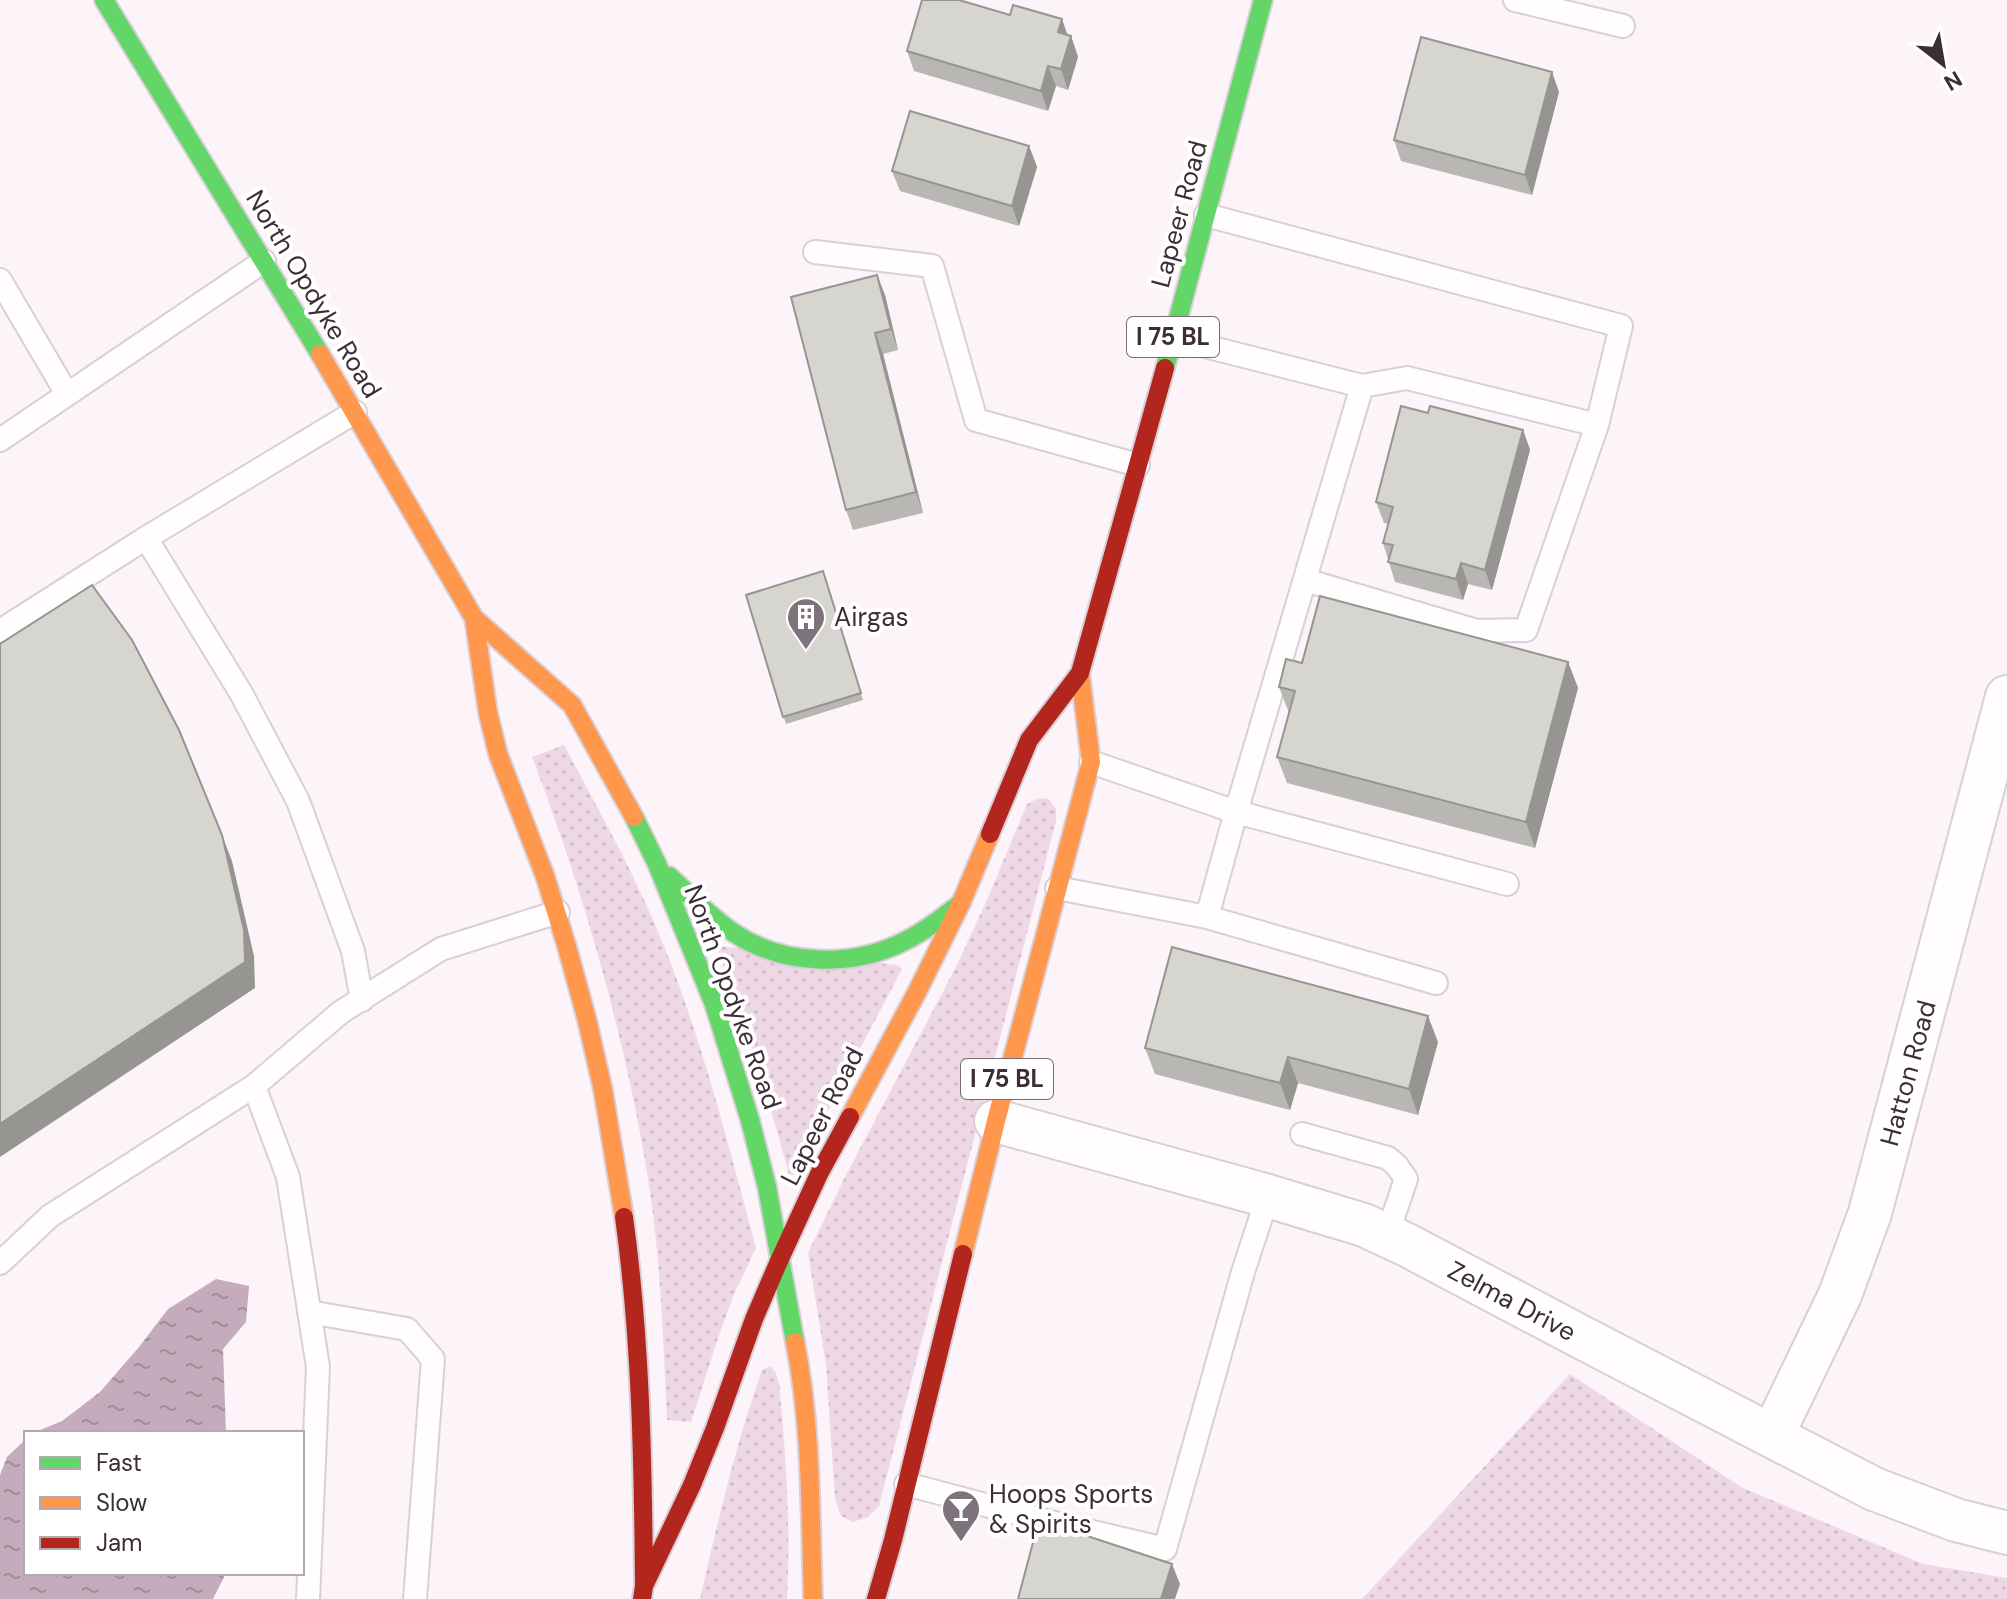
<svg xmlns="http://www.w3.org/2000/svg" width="2007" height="1599" viewBox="0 0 2007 1599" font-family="'DM Sans',sans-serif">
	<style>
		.grass { fill: url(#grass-dots) }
		.water { fill: url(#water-ripples) }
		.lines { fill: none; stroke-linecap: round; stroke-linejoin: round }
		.lane-casing { stroke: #d9cfd6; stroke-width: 26 }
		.street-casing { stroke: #d9cfd6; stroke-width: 46 }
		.fast-casing { stroke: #d9cfd6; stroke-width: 22 }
		.slow-casing { stroke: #d9cfd6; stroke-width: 22 }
		.jam-casing { stroke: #d9cfd6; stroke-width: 22 }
		.lane { stroke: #fffdfe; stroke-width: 22 }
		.street { stroke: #fffdfe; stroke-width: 42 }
		.fast { stroke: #63d668; stroke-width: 18 }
		.slow { stroke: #ff974d; stroke-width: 18 }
		.jam { stroke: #b3261e; stroke-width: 18 }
		.wall { fill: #b8b7b3 }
		.shaded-wall { fill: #969592 }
		.building { fill: #d6d5d0; stroke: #969592; stroke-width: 2 }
		.labels { text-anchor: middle; stroke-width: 8; stroke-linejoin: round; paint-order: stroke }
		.shield { fill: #fff; stroke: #766d73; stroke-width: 2 }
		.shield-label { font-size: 24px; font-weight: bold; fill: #3b2e37 }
		.street-label { font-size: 26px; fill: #3b2e37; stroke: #fff }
		.poi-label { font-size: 26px; fill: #3b2e37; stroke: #fff; text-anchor: start }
	</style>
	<defs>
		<pattern id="grass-dots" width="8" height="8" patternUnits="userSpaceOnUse" patternTransform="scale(2)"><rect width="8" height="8" fill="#eed8e6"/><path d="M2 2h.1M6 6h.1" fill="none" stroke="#cdbac6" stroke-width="1.8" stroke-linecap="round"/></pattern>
		<pattern id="water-ripples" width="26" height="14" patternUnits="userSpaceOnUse" patternTransform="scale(2)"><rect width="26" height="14" fill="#c5acbd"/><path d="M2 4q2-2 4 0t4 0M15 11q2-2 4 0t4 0" fill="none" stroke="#a18c9a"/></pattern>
	</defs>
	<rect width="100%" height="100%" fill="#fcf4f9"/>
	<!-- grass -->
	<path class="grass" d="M564,745C599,811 636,876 664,946C703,1043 729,1147 756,1248L734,1294L717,1341L691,1422L667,1420C663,1333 660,1245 645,1160C621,1022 582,888 532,757Z
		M1039,798L1049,799L1056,809V821L879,1506L867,1518L852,1522L840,1515L835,1498L826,1365L808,1253L845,1177L956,967L987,900L1027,804Z
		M717,946L898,965L902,969L794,1175L789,1174L758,1064Z
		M770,1366L776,1373L779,1383C786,1455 791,1527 787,1599H700C718,1520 735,1447 762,1370Z
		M1570,1374L1741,1487L1923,1564L2007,1578V1599H1362Z"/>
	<!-- water -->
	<path class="water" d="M216,1279L249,1286L246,1322L223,1349L226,1433H33L62,1421L100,1392L139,1347L168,1309Z
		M26,1439V1573H226L213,1599H0V1475L7,1457Z"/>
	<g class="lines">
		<defs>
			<path id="lane" d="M1515,0L1623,26
				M815,252L932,266L976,420L1138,465
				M0,280L67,394
				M1173,338L1362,386L1407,378L1597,425L1621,326L1206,215
				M0,440L264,261
				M146,538L241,693L298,801L353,951L362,1000
				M1305,580L1477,631L1526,630L1597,425
				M0,631L146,538L355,412
				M1091,762L1236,812L1507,884
				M1057,888L1207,917L1236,812L1362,386
				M1207,917L1436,983
				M1302,1134L1388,1158L1397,1166L1406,1179L1387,1235
				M0,1263L50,1216L254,1086
				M309,1312L407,1329L433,1359L415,1599
				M906,1484L1046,1521L1165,1549L1243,1272L1268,1196
				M308,1599L318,1367L288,1177L254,1086L341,1012L441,949L558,912"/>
			<path id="street" d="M996,1121L1268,1196L1364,1225L1407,1245L1583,1338L1874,1489L1956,1520L2007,1533
				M1772,1436L1840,1295L1870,1213L2007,697"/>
			<path id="fast" d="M104,0L320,354
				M1165,368L1263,0
				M634,817L657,864L714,1004L750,1120L767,1187L795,1342
				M669,876C690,895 710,917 734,933C784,966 852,968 905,941C925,931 943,917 961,903"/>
			<path id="slow" d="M320,354L474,618L572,705L634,817
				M474,618L488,713L498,754L545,876L567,947L587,1020L603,1090L624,1217
				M850,1117L917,992L961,903L990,834
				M963,1254L996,1121L1091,762L1080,673
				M795,1342C812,1426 810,1514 813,1599"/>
			<path id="jam" d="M990,834L1029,740L1080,673L1165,368
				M624,1217C641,1339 643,1463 644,1586
				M642,1599L644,1586L692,1485L715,1428L754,1319L779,1261L819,1174L850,1117
				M876,1599L893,1540L963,1254"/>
		</defs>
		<!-- lane casing -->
		<use href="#lane" class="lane-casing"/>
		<!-- street casing -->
		<use href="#street" class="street-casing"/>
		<!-- fast casing -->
		<use href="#fast" class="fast-casing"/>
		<!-- slow casing -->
		<use href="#slow" class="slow-casing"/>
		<!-- jam casing -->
		<use href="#jam" class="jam-casing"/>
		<!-- lane -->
		<use href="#lane" class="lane"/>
		<!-- street -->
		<use href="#street" class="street"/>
		<!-- fast -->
		<use href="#fast" class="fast"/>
		<!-- slow -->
		<use href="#slow" class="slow"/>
		<!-- jam -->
		<use href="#jam" class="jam"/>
	</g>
	<!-- wall -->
	<path class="wall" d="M1068,35L1071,36L1078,57L1068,90L1056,86L1048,111L914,71L907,51Z
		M1559,92L1532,195L1401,161L1394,140Z
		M1029,146L1037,167L1019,226L900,191L892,171Z
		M877,275L885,295L898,350L883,354L923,513L853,530L846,510Z
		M1428,413L1523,430L1530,450L1492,590L1468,584L1463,600L1395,582L1383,543L1388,524L1384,523L1376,502Z
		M823,571L863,700L786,724L746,595Z
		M1568,662L1578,688L1535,848L1287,783L1277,757L1289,713L1279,687L1302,663Z
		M1438,1042L1418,1115L1298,1083L1290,1110L1155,1074L1145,1048Z"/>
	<!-- shaded-wall -->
	<path class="shaded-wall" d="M1062,19L1069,39L1058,32Z
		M1071,36L1078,57L1068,90L1061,69Z
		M1048,66L1056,86L1048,111L1041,91Z
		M1552,72L1559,92L1532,195L1525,175Z
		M1029,146L1037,167L1019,226L1012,206Z
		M877,275L885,295L898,350L891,329Z
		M875,333L883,354L923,513L916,492Z
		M1523,430L1530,450L1492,590L1485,570Z
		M1461,563L1468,584L1463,600L1456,579Z
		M1568,662L1578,688L1535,848L1526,822Z
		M222,835L232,861L254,956L255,988L0,1157V1124Z
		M1428,1016L1438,1042L1418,1115L1409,1089Z
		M1288,1057L1298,1083L1290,1110L1280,1083Z
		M1172,1564L1180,1584L1175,1599H1161Z"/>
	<!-- building -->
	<path class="building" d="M922,0H959L1010,15L1013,5L1062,19L1058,32L1071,36L1061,69L1048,66L1041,91L907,51Z
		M1421,37L1552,72L1525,175L1394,140Z
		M910,111L1029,146L1012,206L892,171Z
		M877,275L891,329L875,333L916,492L846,510L791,297Z
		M1401,406L1428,413L1430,406L1523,430L1485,570L1461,563L1456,579L1388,562L1393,545L1383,543L1393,507L1376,502Z
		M823,571L861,693L783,717L746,595Z
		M92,585L132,640L179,730L222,835L244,930L245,962L0,1124V644Z
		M1320,596L1568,662L1526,822L1277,757L1295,691L1279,687L1286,659L1302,663Z
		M1172,947L1428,1016L1409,1089L1288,1057L1280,1083L1145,1048Z
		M1039,1520L1172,1564L1161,1599H1018Z"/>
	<!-- icons -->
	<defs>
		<symbol id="building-pin" viewBox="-11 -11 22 30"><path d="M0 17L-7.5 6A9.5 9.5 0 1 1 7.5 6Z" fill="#7f737b" stroke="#fff"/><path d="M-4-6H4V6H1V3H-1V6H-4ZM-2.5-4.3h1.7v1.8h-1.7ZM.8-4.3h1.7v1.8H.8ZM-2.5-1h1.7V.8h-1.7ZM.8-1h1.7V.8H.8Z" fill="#fff"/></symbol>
		<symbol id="bar-pin" viewBox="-11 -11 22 30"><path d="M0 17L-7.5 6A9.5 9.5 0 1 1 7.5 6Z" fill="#7f737b" stroke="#fff"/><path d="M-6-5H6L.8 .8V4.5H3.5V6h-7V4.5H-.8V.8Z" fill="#fff"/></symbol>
	</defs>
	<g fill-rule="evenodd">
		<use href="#building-pin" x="784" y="595" width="44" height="60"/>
		<use href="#bar-pin" x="939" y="1487" width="44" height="60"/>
	</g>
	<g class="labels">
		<!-- shield labels -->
		<g class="shield">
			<rect x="1127" y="317" width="92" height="40" rx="6"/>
			<rect x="961" y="1059" width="92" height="40" rx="6"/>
		</g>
		<g class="shield-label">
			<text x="1173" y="345">I 75 BL</text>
			<text x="1007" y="1087">I 75 BL</text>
		</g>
		<!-- street labels -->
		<g class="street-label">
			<text transform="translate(1179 214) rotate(-75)" y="9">Lapeer Road</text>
			<text transform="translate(314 294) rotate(59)" y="9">North Opdyke Road</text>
			<text transform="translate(733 997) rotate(70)" y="9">North Opdyke Road</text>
			<text transform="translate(1908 1073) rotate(-75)" y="9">Hatton Road</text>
			<text transform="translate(822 1116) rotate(-63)" y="9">Lapeer Road</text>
			<text transform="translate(1512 1301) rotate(28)" y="9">Zelma Drive</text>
		</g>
		<!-- poi labels -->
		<g class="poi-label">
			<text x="834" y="626">Airgas</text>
			<text x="989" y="1503">Hoops Sports<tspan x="989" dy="30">&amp; Spirits</tspan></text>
		</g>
	</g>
	<!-- legend -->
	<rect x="24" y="1431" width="280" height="144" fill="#ffffff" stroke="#b1abaf" stroke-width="2"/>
	<rect x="40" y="1457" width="40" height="12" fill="#63d668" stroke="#b1abaf" stroke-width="2"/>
	<text x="96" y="1471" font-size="24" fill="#3b2e37">Fast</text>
	<rect x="40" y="1497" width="40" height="12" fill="#ff974d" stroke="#b1abaf" stroke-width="2"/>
	<text x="96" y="1511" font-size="24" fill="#3b2e37">Slow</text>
	<rect x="40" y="1537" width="40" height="12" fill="#b3261e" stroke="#b1abaf" stroke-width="2"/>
	<text x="96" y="1551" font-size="24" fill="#3b2e37">Jam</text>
	<!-- north arrow -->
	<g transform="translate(1943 64) rotate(149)" stroke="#ffffff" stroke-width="6" paint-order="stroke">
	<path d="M0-6L14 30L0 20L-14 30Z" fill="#3b2e37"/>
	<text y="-12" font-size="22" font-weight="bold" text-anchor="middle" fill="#3b2e37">N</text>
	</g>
</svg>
